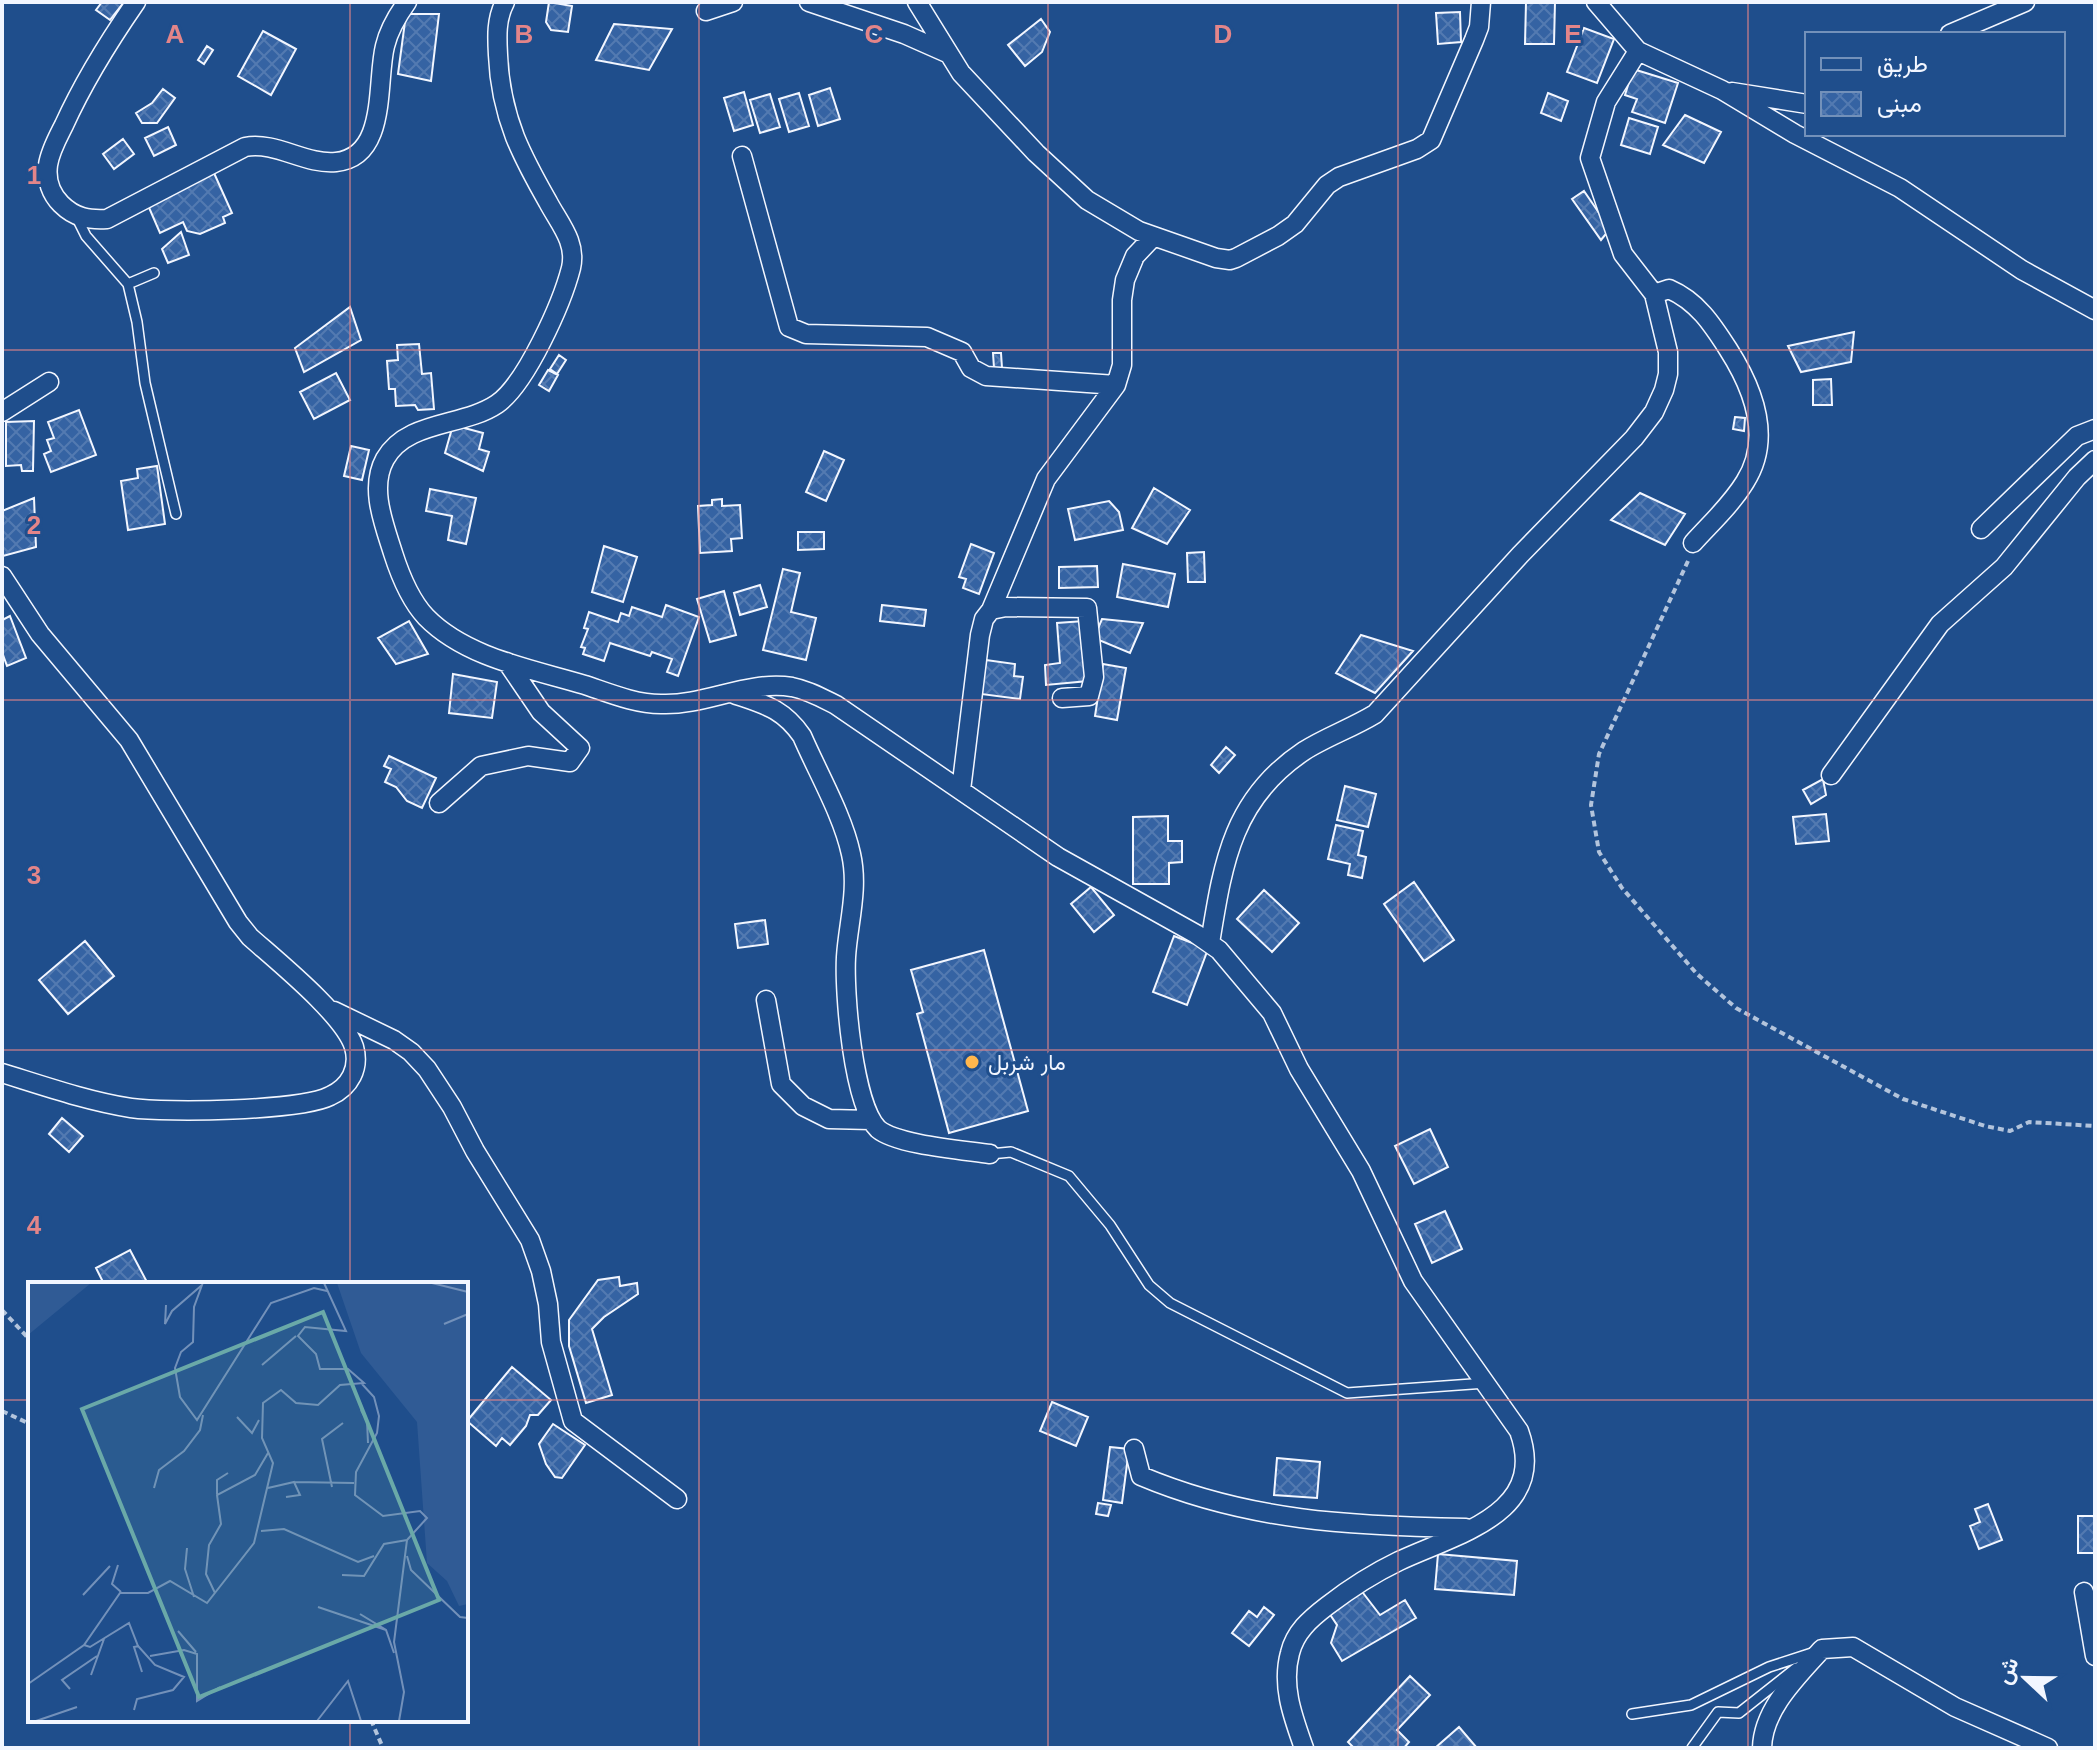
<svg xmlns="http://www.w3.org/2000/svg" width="2097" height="1750" viewBox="0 0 2097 1750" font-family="Helvetica,Vazirmatn,sans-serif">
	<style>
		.building { fill: url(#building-cross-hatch); stroke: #f2f6ff; stroke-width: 2 }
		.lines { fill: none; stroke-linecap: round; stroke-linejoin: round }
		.service-casing { stroke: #f2f6ff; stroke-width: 12 }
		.minor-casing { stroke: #f2f6ff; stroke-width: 21 }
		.path { stroke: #b3c4dc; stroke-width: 4; stroke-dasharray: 6 4; stroke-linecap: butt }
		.service { stroke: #1f4e8c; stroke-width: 9 }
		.minor { stroke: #1f4e8c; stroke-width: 18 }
		.grid { fill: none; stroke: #e38589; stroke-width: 2; stroke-opacity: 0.55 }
		.poi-dot { fill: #ffb74d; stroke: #1f4e8c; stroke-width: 3 }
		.labels { text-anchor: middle; stroke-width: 6; stroke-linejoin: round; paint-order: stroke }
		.poi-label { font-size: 22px; fill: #f2f6ff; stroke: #1f4e8c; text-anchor: start }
		.inset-road { fill: none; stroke: #7391ba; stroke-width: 2 }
		.view { fill: #6aa9a8; fill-opacity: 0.15; stroke: #6aa9a8; stroke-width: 4 }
		.inset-edge { fill: none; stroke: #f2f6ff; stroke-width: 4 }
		.grid-label { font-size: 26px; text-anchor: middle; font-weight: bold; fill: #e38589; stroke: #1f4e8c; stroke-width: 6; stroke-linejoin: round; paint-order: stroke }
	</style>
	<defs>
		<pattern id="building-cross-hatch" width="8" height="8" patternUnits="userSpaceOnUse" patternTransform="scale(2)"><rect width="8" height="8" fill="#3563a3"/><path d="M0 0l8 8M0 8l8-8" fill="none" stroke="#537ab1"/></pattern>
	</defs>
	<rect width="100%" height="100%" fill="#1f4e8c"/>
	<!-- building -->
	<path class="building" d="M102,2H124L110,20L96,10Z
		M549,2L572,6L568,32L551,30L546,22Z
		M1526,2H1555L1554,44H1525Z
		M1460,12L1461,42L1438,44L1436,13Z
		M406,14H439L431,81L398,74Z
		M1041,19L1050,32L1042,52L1025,66L1008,45Z
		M614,24L672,29L649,70L596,60Z
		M1584,28L1614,39L1597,83L1567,72Z
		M263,31L296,49L271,95L238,76Z
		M207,46L213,50L204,64L198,60Z
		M1633,69L1678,83L1665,123L1632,112L1637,99L1625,95Z
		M830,88L840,119L818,126L809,95Z
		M163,89L175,98L157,123H142L136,113L152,103Z
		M744,92L753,125L734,131L724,98Z
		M799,93L809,126L789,132L779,99Z
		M1548,93L1568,101L1561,121L1541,113Z
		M770,94L780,127L760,133L750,100Z
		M1685,115L1721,132L1704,163L1663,145Z
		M1629,118L1658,127L1650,154L1621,145Z
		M168,127L176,145L154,156L145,138Z
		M123,139L134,154L114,169L103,154Z
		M214,173L232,213L223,217L225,223L200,234L187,231L183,222L160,233L147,203Z
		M1584,191L1610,229L1601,240L1572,199Z
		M181,232L189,255L168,263L162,249Z
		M350,307L361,340L304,372L295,348Z
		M1854,332L1851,362L1801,372L1788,346Z
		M419,344L422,374L431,373L434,409L418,410L415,405L396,406L395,389H389L387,361L398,360L397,345Z
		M993,353H1001L1002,368H994Z
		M559,355L566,360L557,374L550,369Z
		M548,370L558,375L549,391L539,385Z
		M336,373L350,400L314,419L300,392Z
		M1831,379L1832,405H1813V380Z
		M79,410L96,455L51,472L44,454L51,451L47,440L54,438L48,422Z
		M1735,417L1745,418L1744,431L1733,429Z
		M34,421L33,471H22L21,465L6,466V422Z
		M453,425L483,433L479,449L489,452L483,471L445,453Z
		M351,446L369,450L362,480L344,476Z
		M824,451L844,460L826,501L806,492Z
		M157,466L165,524L128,530L121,481L138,478L137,469Z
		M1154,488L1190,510L1167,544L1132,528Z
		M430,489L476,498L466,544L448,540L452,516L426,511Z
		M1640,493L1685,514L1665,545L1611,520Z
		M34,498L36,547L3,556L2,511Z
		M722,499V506L740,505L742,538L731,539L732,551L700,553L698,506L712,505V500Z
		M1109,501L1119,512L1123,530L1075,540L1068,509Z
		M798,532H824V549L798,550Z
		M971,544L994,553L979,594L963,588L966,579L959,577Z
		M604,546L637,557L623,602L592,592Z
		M1204,552L1205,582H1188L1187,553Z
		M1123,564L1175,574L1168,607L1117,597Z
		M1097,566L1098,587L1059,588V567Z
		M783,569L800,573L791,612L816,618L806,660L763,650Z
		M760,585L767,607L740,615L734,593Z
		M724,591L736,635L710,642L697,599Z
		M666,605L699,617L678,676L667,672L672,659L652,652L650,656L610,643L604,661L583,654L585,648L581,647L588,629L584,628L589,612L618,622L621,613L629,616L632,607L662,617Z
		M882,605L926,610L924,626L880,621Z
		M10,616L26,658L7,666L2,652V620Z
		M1102,619L1143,623L1130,653L1094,638Z
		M409,621L428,654L396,664L378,638Z
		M1084,621L1088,681L1046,685L1045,665L1060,663L1057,623Z
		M1361,635L1413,651L1375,693L1336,673Z
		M986,660L1015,664L1014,676L1023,677L1020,699L981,694Z
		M1103,664L1126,668L1117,720L1095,716Z
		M453,674L497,682L492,718L449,713Z
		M1226,747L1235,755L1219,773L1211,765Z
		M389,756L436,778L422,808L407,801L396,787L385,782L391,769L384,766Z
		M1823,779L1826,795L1811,804L1803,790Z
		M1345,786L1376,794L1368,827L1337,820Z
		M1826,814L1829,841L1796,844L1793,817Z
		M1168,816V841H1182V862L1169,863V884H1133V817Z
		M1336,825L1363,831L1358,855L1366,857L1362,878L1348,875L1350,864L1328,859Z
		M1414,882L1454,940L1424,961L1384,904Z
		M1091,887L1114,915L1094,932L1071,904Z
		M1264,890L1299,923L1272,952L1237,919Z
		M765,920L768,944L738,948L735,924Z
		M1174,936L1208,949L1187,1005L1153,992Z
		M85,941L114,976L68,1014L39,980Z
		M984,950L1028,1111L949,1133L917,1014L923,1012L911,970Z
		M62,1118L83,1136L69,1152L49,1134Z
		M1430,1129L1448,1167L1414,1184L1395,1146Z
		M1445,1211L1462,1249L1432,1263L1415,1224Z
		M130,1250L148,1284H104L96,1268Z
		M619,1277L620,1286L637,1283L638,1294L604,1317L592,1329L612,1395L586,1403L569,1346V1320L598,1280Z
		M512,1367L551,1400L538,1415H530L526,1426L510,1445L502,1438L496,1446L467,1421Z
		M1052,1402L1088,1417L1076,1446L1040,1431Z
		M553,1424L585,1445L562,1478L555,1477L546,1464L539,1444Z
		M1110,1447L1129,1449L1122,1503L1103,1500Z
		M1277,1458L1320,1462L1317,1498L1274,1495Z
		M1098,1503L1111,1505L1108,1516L1096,1514Z
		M1988,1504L2002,1540L1979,1549L1970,1526L1980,1522L1975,1509Z
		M2078,1516H2095V1553H2078Z
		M1438,1554L1517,1561L1514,1595L1435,1589Z
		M1360,1589L1380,1615L1405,1600L1416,1618L1342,1661L1331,1643L1337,1625L1327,1610Z
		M1264,1607L1274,1615L1249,1646L1232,1633L1249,1611L1257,1617Z
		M1410,1676L1430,1695L1397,1730L1409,1742L1404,1748H1354L1348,1742Z
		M1459,1727L1477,1748H1435Z"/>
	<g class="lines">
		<defs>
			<path id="service" d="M77,218L86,236L128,284L137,322L145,383L176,514
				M128,284L154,273
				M990,1154L1011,1152L1069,1176L1110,1225L1149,1285L1170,1303L1347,1393L1486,1383
				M1632,1714L1691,1705L1769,1667L1815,1652
				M1692,1748L1718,1712L1739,1713L1796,1668"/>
			<path id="minor" d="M136,2C109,41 84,81 64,125C58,137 50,151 48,165C46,180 51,194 61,204C75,218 89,220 107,219L245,147C276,141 305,165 336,162C388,157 376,81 385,46C389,29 397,16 407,2
				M505,2C496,19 497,37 498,55C499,82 505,111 515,137C524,159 536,181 548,202C559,223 577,242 571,268C562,303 526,384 497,404C463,427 407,420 385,459C369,488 384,524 393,553C400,575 410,600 426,617C466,658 532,669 585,685C609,693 635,704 661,704C705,706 747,680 792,687C808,690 822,698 836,705L1058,857L1196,934L1219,950L1272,1013L1299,1069L1361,1171L1413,1281L1519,1431C1549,1514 1456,1534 1399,1561C1374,1573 1349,1589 1327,1606C1310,1619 1295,1632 1290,1653C1281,1686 1293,1717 1304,1748
				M809,2L904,34L947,53
				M917,2L961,73L1036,153L1087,200L1139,231L1216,258L1230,260L1236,258L1278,236L1295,224L1327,185L1339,177L1417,149L1431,140L1474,40L1479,27L1481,2
				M1596,2L1638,51L1722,90L1795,134L1900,188L2022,270L2095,310
				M706,11L733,2
				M1950,34L2025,2
				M1732,92L1807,104
				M742,156L789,327L806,334L927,337L962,352L971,368L986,376L1116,385
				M1654,294L1669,289C1697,301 1712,324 1728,349C1753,388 1773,438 1745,482C1731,505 1711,523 1693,543
				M2,412L49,382
				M1981,529L2077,436L2095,429
				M2,576L40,634L129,740L238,922L250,937C277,961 344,1015 354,1047C360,1068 350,1087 330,1096C300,1111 167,1113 131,1108C87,1101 44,1086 2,1073
				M991,610L1046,479L1116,385L1122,365V300L1125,280L1135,256L1153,237
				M731,693C762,704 782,707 802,736C818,773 843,816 851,854C859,889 848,924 846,957C844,993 853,1104 878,1129C897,1145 963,1150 990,1154
				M1831,775L1940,624L2004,567L2077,477L2095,460
				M961,790L980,635L984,619L991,610L1006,607L1087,608L1094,677L1089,696L1062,698
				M439,803L481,766L528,756L570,762L580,748L541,712L507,662
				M1210,943C1223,863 1232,799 1304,751C1326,737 1352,728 1375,714L1520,555L1634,438L1654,412L1664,390L1668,374V352L1654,294L1623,254L1590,158L1606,102L1638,51
				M766,1000L781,1084L803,1106L829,1119L871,1120
				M334,1011L394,1040L411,1052L427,1069L452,1107L475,1151L530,1240L541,1271L548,1304L551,1342L573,1421L677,1499
				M1134,1449L1141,1476C1248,1521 1351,1526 1466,1528
				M2084,1592L2095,1656
				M1762,1748C1763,1709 1797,1677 1822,1649L1853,1647L1955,1707L2048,1748"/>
		</defs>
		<!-- service casing -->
		<use href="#service" class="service-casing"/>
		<!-- minor casing -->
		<use href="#minor" class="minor-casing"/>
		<!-- path -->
		<path class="path" d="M1688,561L1599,754L1591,805L1599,852L1622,888L1697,974L1736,1008L1903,1099L1985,1126L2010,1131L2029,1122L2095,1126
			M2,1310L30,1340
			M2,1411L30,1424
			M371,1720L383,1748"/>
		<!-- service -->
		<use href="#service" class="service"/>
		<!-- minor -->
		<use href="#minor" class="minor"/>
	</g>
	<!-- grid -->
	<path class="grid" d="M350,2V1284M699,2V1748M1048,2V1748M1398,2V1748M1748,2V1748M2,350H2095M2,700H2095M2,1050H2095M2,1400H30M466,1400H2095M350,1720V1748"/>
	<!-- markers -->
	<circle class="poi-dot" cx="972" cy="1062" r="8"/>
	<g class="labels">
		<!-- poi labels -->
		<g class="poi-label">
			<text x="988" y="1070">مار شربل</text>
		</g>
	</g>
	<!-- overview -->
	<g transform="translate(28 1282)">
		<rect width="440" height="440" fill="#1f4e8c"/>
		<path d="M0,1H63L0,53ZM309,1H440V322L431,324L419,299L399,281L389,140L333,71Z" fill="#305b95"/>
		<path class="inset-road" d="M404,1L440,10M138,23L137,42L144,29L174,3L166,25L165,60L153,70L147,86L152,115L169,138L243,21L286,6L299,9M416,42L440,32M234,83L268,54M334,102L346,115L351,134L349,151L328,190L327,213L355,234L392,229L399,236L379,258L366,360L376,410L371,439M333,128L339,139L340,161M209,135L224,151L231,138M266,200L326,201M304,205L294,157L315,141M126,206L131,188L156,169L172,148L175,133M240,206L266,200L272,213L258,215M189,212V198L200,191M233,249L256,247L330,280L346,274M159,266L157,287L166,315M379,274L383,288L432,335L440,336M90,283L84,302L93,310M314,293L336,294L356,262L379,258M187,311L178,292L181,263L193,242L189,213L227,193L240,171M55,313L82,284M290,325L358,348M332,332L358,348L366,371M150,349L168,370M56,363L62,365L101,341L110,364L127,383L156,395L145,408L109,417L106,428M111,364L106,365L114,390M122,374L156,368L169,372V419L192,405M63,393L76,357M0,402L56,363L92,311H120L142,299L179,321L226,261L245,181L234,156L235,121L253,108L268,121L290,123L312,103L336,101L320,87H292L288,72L270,54L277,45L318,49L296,1M42,407L34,398L69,374M8,439L49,425M289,439L320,399L333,439"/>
		<path class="view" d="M295,30L411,318L171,415L54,127Z"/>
		<rect width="440" height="440" class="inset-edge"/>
	</g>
	<g class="grid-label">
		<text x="175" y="43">A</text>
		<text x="524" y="43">B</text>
		<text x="874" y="43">C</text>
		<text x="1223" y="43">D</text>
		<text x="1573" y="43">E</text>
		<text x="34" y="184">1</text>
		<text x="34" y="534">2</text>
		<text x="34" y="884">3</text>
		<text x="34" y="1234">4</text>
	</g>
	<!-- border -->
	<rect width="2097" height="1750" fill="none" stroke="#f2f6ff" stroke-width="8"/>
	<!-- legend -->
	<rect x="1805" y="32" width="260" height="104" fill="#1f4e8c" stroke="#7391ba" stroke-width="2"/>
	<rect x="1821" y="58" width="40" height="12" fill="#1f4e8c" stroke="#7391ba" stroke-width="2"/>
	<text x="1877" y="72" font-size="24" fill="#f2f6ff">طريق</text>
	<rect x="1821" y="92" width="40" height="24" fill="url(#building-cross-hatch)" stroke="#7391ba" stroke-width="2"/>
	<text x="1877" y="112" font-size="24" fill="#f2f6ff">مبنى</text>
	<!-- north arrow -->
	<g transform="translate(2025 1678) rotate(292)" stroke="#1f4e8c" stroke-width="6" paint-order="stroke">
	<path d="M0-6L14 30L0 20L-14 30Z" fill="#f2f6ff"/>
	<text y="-12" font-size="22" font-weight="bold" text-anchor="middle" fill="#f2f6ff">ش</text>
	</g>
</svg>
